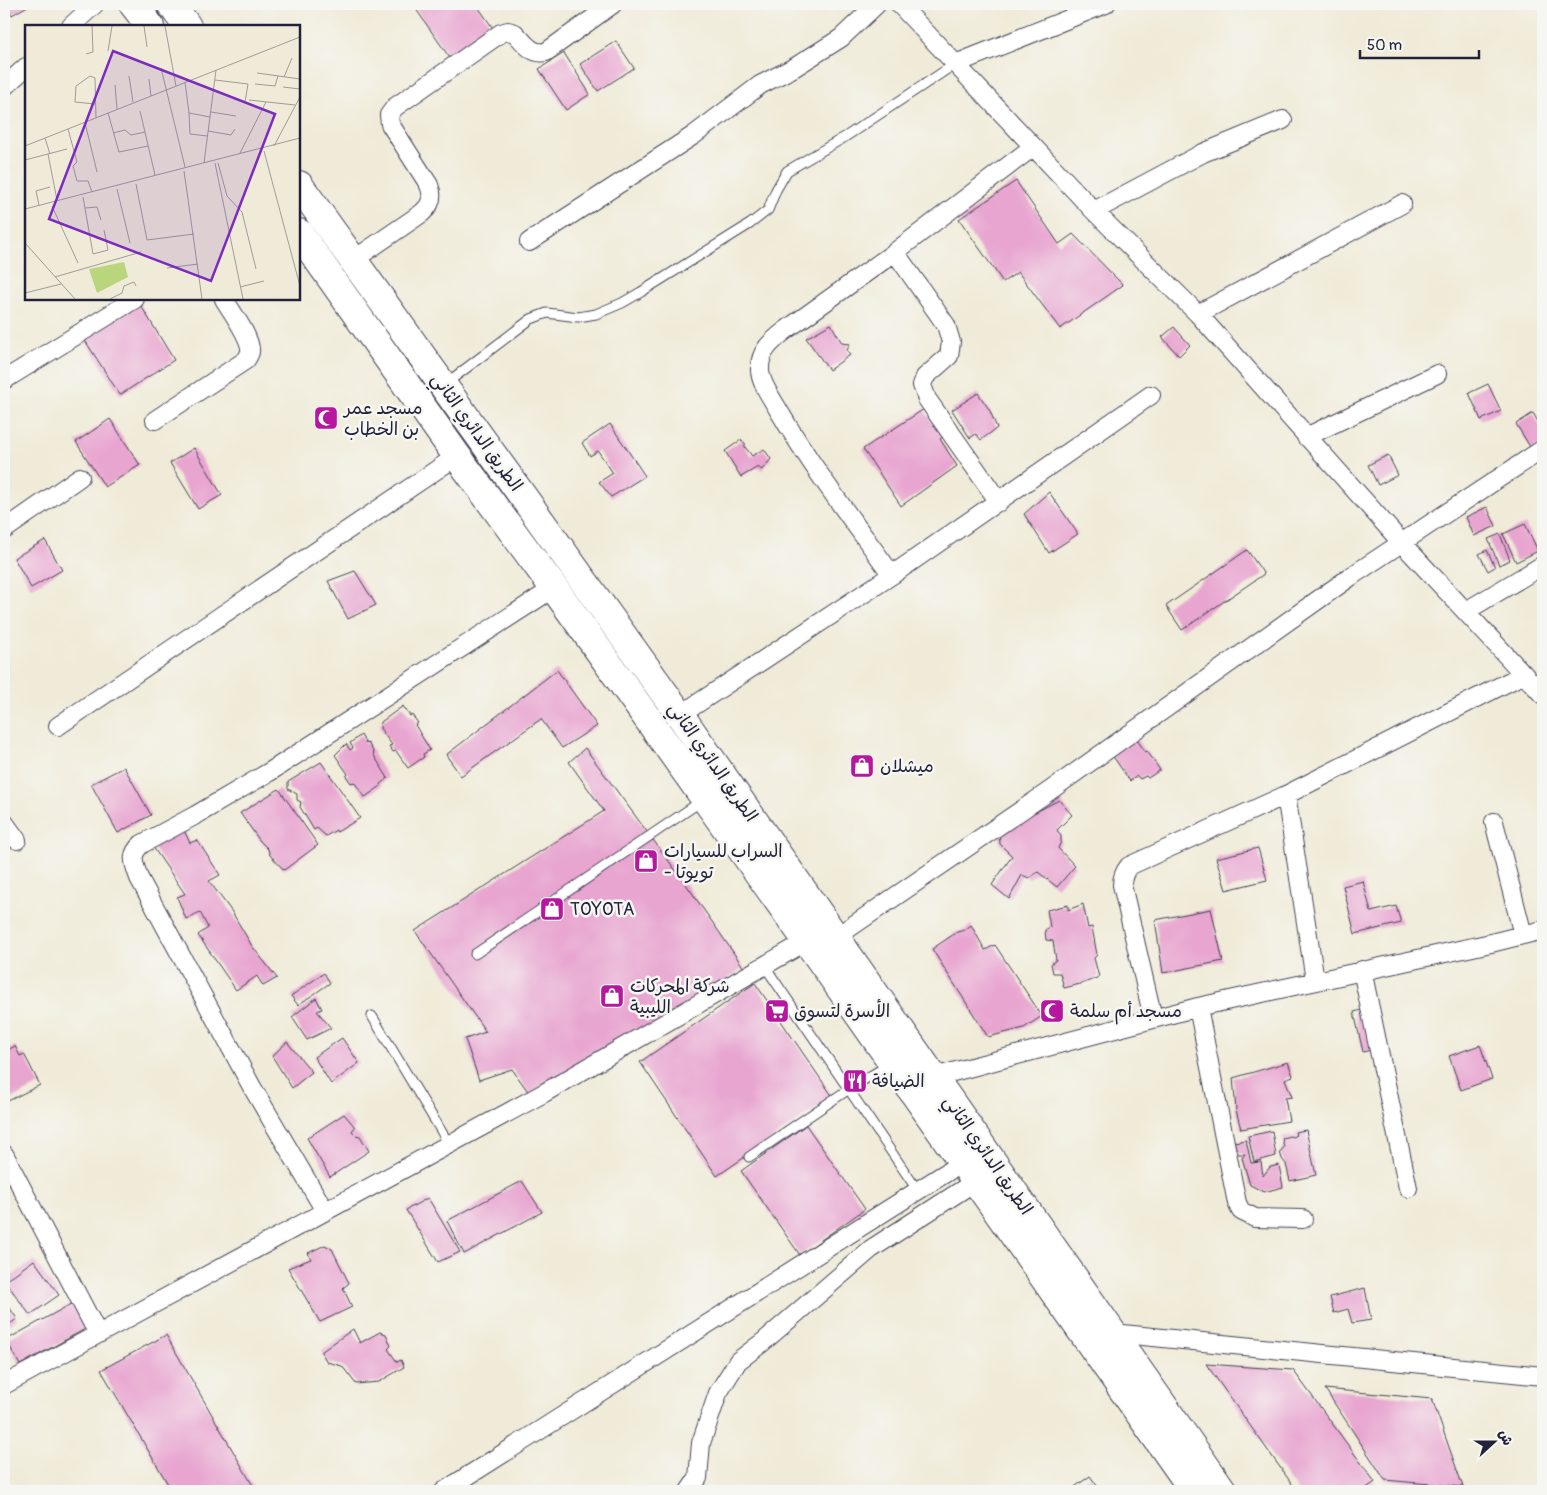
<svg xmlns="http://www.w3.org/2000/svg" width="1547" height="1495" viewBox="0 0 1547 1495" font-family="Pangolin,'Playpen Sans Arabic',sans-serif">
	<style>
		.building { fill: #e8a5d0 }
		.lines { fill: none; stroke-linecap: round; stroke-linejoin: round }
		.lane-casing { stroke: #414053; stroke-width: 11 }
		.street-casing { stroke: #414053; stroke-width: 20 }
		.highway-casing { stroke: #414053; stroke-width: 30 }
		.lane { stroke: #fff; stroke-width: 9 }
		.street { stroke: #fff; stroke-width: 18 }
		.highway { stroke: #fff; stroke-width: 28 }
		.labels { text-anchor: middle; stroke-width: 5; stroke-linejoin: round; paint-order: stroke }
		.poi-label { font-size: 18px; fill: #22223b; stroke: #f6f6f2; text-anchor: start }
		.street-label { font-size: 18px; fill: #22223b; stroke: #f6f6f2 }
		.inset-road { fill: none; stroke: #9e9b99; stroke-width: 1 }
		.view { fill: #7b2cbf; fill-opacity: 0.15; stroke: #7b2cbf; stroke-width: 2.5 }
		.inset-edge { fill: none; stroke: #22223b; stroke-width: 2.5 }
	</style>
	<rect width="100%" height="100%" fill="#f6f6f2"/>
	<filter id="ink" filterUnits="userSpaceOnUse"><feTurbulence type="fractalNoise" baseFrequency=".02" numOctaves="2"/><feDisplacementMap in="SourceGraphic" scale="10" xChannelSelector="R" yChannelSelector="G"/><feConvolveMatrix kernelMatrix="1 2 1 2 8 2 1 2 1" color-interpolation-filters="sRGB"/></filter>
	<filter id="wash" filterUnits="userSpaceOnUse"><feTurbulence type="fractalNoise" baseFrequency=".0096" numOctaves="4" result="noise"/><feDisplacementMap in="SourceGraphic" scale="20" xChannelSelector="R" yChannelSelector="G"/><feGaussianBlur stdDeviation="1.12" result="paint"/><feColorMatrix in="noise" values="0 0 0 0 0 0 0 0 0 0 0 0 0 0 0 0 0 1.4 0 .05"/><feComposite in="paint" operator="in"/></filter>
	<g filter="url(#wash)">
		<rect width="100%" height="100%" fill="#f0ebd8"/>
		<g id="blocks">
			<!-- building -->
			<path class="building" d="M5,4H31L12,15Z
				M415,4H476L495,31L452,61L413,5Z
				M616,41L634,68L598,91L580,64Z
				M564,53L590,94L566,110L539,69Z
				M1016,181L1059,244L1073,234L1123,285L1060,329L1018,272L1003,282L959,219Z
				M140,304L174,360L120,395L84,339Z
				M831,324L842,343L850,344L847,350L850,355L829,370L806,338Z
				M1174,327L1190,345L1179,356L1162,337Z
				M1488,384L1501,411L1481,420L1469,393Z
				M978,393L990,411L997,428L981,440L976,434L970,438L952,410Z
				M924,409L932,422L938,421L946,434L940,439L957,466L901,506L863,449Z
				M1533,413L1543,430V442L1532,450L1516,424Z
				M110,419L140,465L105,487L76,442Z
				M610,424L645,476L611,497L599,482L613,473L598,451L590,456L582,443Z
				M741,440L745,443V447L752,456L764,449L771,459L762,470L758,467L741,477L725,451Z
				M194,448L222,495L198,509L170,463Z
				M1388,455L1398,475L1378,485L1368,465Z
				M1049,492L1078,534L1049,553L1024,514Z
				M1487,507L1496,526L1474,536L1466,517Z
				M1525,524L1538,551L1516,562L1503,534Z
				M1500,534L1510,560L1499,565L1488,539Z
				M45,540L62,570L31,588L14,558Z
				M1247,550L1264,574L1182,630L1166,606Z
				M1487,550L1495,567L1488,571L1479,554Z
				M355,571L376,605L348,619L328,581Z
				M557,670L597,726L562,748L541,719L461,776L446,755Z
				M403,706L410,716L412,715L418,723L415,725L430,750L423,754L424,757L408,768L396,751L393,752L389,746L392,745L380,728L381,722Z
				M361,735L366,744L368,743L374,753L373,754L388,778L380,784L381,786L365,797L354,782L351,783L346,776L348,774L335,755L346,744L350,750L353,748L350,743Z
				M1136,738L1145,752L1147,751L1160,770L1148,778L1146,776L1140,779L1137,776L1130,781L1112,755Z
				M585,748L688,887L744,968L537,1104L512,1069L479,1080L465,1039L486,1032L415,931L604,811L569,762Z
				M321,762L360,818L337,832L336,830L326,836L317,828L314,830L300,807L301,802L297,800V794L288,789V782Z
				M124,767L151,815L118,833L91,784Z
				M279,789L318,845L284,870L270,855L268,849L260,841L240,813Z
				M1059,800L1072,815L1057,830L1061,836V842L1058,848L1075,866L1057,887L1038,872L1029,878L1022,875L1009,899L992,885L1012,856L1000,844L999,831Z
				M181,824L190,843L197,840L220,875L209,881L232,912L252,946L277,978L263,986L257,976L236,990L198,935L208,928L200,912L186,919L177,897L185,894L153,847Z
				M1258,848L1267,880L1226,890L1216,858Z
				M1363,881L1371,912L1396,906L1401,923L1355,934L1343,886Z
				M1083,904L1088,928L1092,927L1097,955L1094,958L1099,977L1084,983L1064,988L1060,973H1053L1051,964L1056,960L1053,941L1046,940L1045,930L1050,927L1047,910L1068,905V910Z
				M1211,909L1223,961L1163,973L1155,920Z
				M971,925L985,950L995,945L1042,1016L1024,1028L988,1037L932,949L957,932L965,930Z
				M324,973L330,983L298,1005L291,996Z
				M755,983L833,1097L717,1176L640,1062Z
				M316,998L322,1009L317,1011L331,1028L307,1040L292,1017Z
				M1362,1010L1371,1050L1363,1052L1354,1012Z
				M342,1038L359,1063L331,1084L314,1057Z
				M287,1042L312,1072L292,1088L272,1056Z
				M1480,1045L1492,1079L1461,1090L1449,1056Z
				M15,1046L20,1056L24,1054L40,1085L4,1103V1052Z
				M1288,1062L1293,1076L1285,1079L1292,1097L1285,1098L1289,1121L1241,1129L1236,1110L1233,1078Z
				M344,1114L355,1127L352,1131L356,1135L360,1136L369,1151L330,1177L307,1138Z
				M806,1125L865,1209L800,1255L741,1171Z
				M1306,1130L1316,1175L1290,1181L1286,1164L1282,1159L1280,1152L1284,1147L1282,1138L1290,1136L1292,1137L1296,1135L1295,1132Z
				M1272,1131L1276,1156L1254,1162L1248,1136Z
				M1246,1140L1251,1163L1261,1162L1263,1176L1270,1167L1279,1165L1283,1187L1264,1192L1250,1185L1242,1158L1245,1154H1238L1234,1142Z
				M522,1181L542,1212L464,1254L447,1221Z
				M428,1198L460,1252L438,1262L406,1210Z
				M325,1245L332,1249L349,1283L343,1288L352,1307L320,1322L288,1268L311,1259L308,1253Z
				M34,1260L59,1295L30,1315L5,1281Z
				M1365,1288L1371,1320L1352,1323L1348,1309L1334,1313L1330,1297Z
				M4,1299L17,1319L4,1328Z
				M73,1303L87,1328L20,1365L6,1340Z
				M353,1329L360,1343L380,1332L386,1334L391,1346L388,1349L397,1362L401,1360L404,1367L379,1382L356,1384L342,1366L327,1362L321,1352Z
				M166,1335L256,1491H172L101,1370Z
				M1206,1364L1293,1370L1375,1482L1362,1491H1297Z
				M1325,1389L1432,1399L1463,1487L1385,1480Z
				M1090,1476L1101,1491H1069Z"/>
		</g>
	</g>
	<g filter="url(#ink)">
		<use href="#blocks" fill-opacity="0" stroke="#414053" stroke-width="1"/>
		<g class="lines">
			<defs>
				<path id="lane" d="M444,385L531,319L547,313L578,317L596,314L622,303L641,292L750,224L768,210L776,190L787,171L845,137L955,64
					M475,954L703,800
					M764,965L918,1191
					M372,1016L449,1144
					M749,1157L849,1089L890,1064"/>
				<path id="street" d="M899,4L1094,211L1198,314L1401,542L1543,695
					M71,26L95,4
					M955,64L1106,4
					M4,87L26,67
					M1094,211L1203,153L1283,120
					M529,242L694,135L760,85L795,67L841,38L877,4
					M895,252L946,325L951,342L949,356L925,377L922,385L927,399L999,502
					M352,261L422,213C431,205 434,197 429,185L390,124L389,115L395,107L501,33L508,31L515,33C524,42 531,55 546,52L613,4
					M1198,314L1402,204
					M4,380L135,299
					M155,420L246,360C247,358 250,354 250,352C252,339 231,311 224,299
					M1306,437L1437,374
					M4,530L80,477
					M892,575C853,521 813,469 779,411C773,400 760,383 760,370C759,351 772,341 786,330L895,252L1033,147
					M1466,611L1543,565
					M680,715L892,575L1151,395
					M58,726L457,456
					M4,822L17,840
					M1494,822L1523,935
					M836,937L1048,792L1353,575L1543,449
					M1362,970L1408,1188
					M1315,980L1286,795L1524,674
					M1198,1007L1237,1203L1241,1211L1255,1218L1303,1219
					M1153,1018L1122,885C1122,877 1124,872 1129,866L1286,795
					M934,1077L1198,1007L1491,943L1543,930
					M4,1154L98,1334
					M325,1211L252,1087L139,878C134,863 129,855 142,844L196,815L271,771L554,588
					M1113,1333L1543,1376
					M4,1385L544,1093L807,941
					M444,1491L963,1162
					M689,1491L698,1478L701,1443L718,1393L738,1361L763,1342L871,1249L976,1181"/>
				<path id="highway" d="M133,4L150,26
					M171,4L187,26
					M299,185L680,715L1223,1491
					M299,233L457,456L554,588L807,941L1194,1491"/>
			</defs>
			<!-- lane casing -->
			<use href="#lane" class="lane-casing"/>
			<!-- street casing -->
			<use href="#street" class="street-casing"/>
			<!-- highway casing -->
			<use href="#highway" class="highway-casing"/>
			<!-- lane -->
			<use href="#lane" class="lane"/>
			<!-- street -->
			<use href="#street" class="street"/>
			<!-- highway -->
			<use href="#highway" class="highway"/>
		</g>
	</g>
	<!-- icons -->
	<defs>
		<symbol id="mosque-square" viewBox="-11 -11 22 22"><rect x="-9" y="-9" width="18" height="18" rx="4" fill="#b5179e" stroke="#f6f6f2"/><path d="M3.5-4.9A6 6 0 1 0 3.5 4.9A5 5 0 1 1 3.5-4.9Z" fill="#fff"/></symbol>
		<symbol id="shop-square" viewBox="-11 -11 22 22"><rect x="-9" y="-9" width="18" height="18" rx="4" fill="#b5179e" stroke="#f6f6f2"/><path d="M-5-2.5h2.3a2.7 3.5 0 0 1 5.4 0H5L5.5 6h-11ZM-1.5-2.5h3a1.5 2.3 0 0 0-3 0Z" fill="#fff"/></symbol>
		<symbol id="supermarket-square" viewBox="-11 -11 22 22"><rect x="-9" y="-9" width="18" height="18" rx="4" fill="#b5179e" stroke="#f6f6f2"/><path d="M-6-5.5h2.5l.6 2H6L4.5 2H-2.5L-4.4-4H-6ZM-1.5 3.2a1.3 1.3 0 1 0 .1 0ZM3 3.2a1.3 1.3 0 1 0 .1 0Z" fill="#fff"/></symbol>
		<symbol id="restaurant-square" viewBox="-11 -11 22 22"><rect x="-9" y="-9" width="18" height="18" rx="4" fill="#b5179e" stroke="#f6f6f2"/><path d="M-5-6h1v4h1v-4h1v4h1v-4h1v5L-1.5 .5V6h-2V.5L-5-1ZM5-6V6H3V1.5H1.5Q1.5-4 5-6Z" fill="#fff"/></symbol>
	</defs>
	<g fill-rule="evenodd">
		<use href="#mosque-square" x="312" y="404" width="28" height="28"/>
		<use href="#shop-square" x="848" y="752" width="28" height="28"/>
		<use href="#shop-square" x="632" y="847" width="28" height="28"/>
		<use href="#shop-square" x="538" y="895" width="28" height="28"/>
		<use href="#shop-square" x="598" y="982" width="28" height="28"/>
		<use href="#supermarket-square" x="763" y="997" width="28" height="28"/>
		<use href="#mosque-square" x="1038" y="997" width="28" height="28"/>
		<use href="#restaurant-square" x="841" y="1067" width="28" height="28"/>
	</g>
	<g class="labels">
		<!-- poi labels -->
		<g class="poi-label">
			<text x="344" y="414">مسجد عمر<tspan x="344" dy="21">بن الخطاب</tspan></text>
			<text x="880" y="772">ميشلان</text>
			<text x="664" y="857">السراب للسيارات<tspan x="664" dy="21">- تويوتا</tspan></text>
			<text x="570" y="915">TOYOTA</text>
			<text x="630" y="992">شركة المحركات<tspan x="630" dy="21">الليبية</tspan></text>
			<text x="794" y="1017">الأسرة لتسوق</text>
			<text x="1070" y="1017">مسجد أم سلمة</text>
			<text x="872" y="1087">الضيافة</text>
		</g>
		<!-- street labels -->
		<g class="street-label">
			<text transform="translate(477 432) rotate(54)" y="6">الطريق الدائري الثاني</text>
			<text transform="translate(713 762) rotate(55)" y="6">الطريق الدائري الثاني</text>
			<text transform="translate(988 1155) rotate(55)" y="6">الطريق الدائري الثاني</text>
		</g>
	</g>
	<!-- overview -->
	<g transform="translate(25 25)">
		<rect width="275" height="275" fill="#f0ebd8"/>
		<path d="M99,237L103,252L72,268L64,244Z" fill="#b9d67c"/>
		<path class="inset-road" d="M119,1L122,22M140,1L151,61M83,26L87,1M61,29L68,27L67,1M136,43L160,142M232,48L275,54M104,51L108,77M259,52L267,33M124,54L126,71M190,55L223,59L220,77M160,57L164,88L185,92M230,59L250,61L253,51M90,60L92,84M258,62L275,64M224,75L270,80M70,79L50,77L51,61L65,51L70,53L71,93M115,86L130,150M186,87L211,91M83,88L94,127L123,121M164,88L165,109L182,111M60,98L72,147M43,104L52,137L48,141L52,156H63L67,167M183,106L206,110L210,104M88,108L100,105L106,110L120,107M20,113L25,129M0,121L275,12M249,121L275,72M239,126L275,261M215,128L241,77M23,129L32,175M0,135L42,124M179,138L191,45M190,138L218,274M193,138L202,171L217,187L231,244M159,146L177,274M111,159L122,215L169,209M92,164L105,218M58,172L68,229L83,225L79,205M14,180L11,166L25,162M27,181L53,238M60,183L72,182L76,195M0,184L275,113M0,218L50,274M142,243L173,239M30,252L116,227M215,262L239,256M0,268L36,259M85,274L97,268L99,261L109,257L111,261"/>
		<path class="view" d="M88,26L250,89L186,256L24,194Z"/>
		<rect width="275" height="275" class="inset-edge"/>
	</g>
	<!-- margin -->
	<rect width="1547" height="1495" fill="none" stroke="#f6f6f2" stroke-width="20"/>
	<!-- north arrow -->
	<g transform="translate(1494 1442) rotate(69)" stroke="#f6f6f2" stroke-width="4" paint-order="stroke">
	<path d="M0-4L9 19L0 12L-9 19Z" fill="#22223b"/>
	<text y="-8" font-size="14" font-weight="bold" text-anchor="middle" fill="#22223b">ش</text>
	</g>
	<!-- scale -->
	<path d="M1360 50v8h119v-8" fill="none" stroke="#22223b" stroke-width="2.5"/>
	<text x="1367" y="50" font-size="15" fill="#22223b" stroke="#f6f6f2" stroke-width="4" paint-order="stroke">50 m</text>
</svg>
